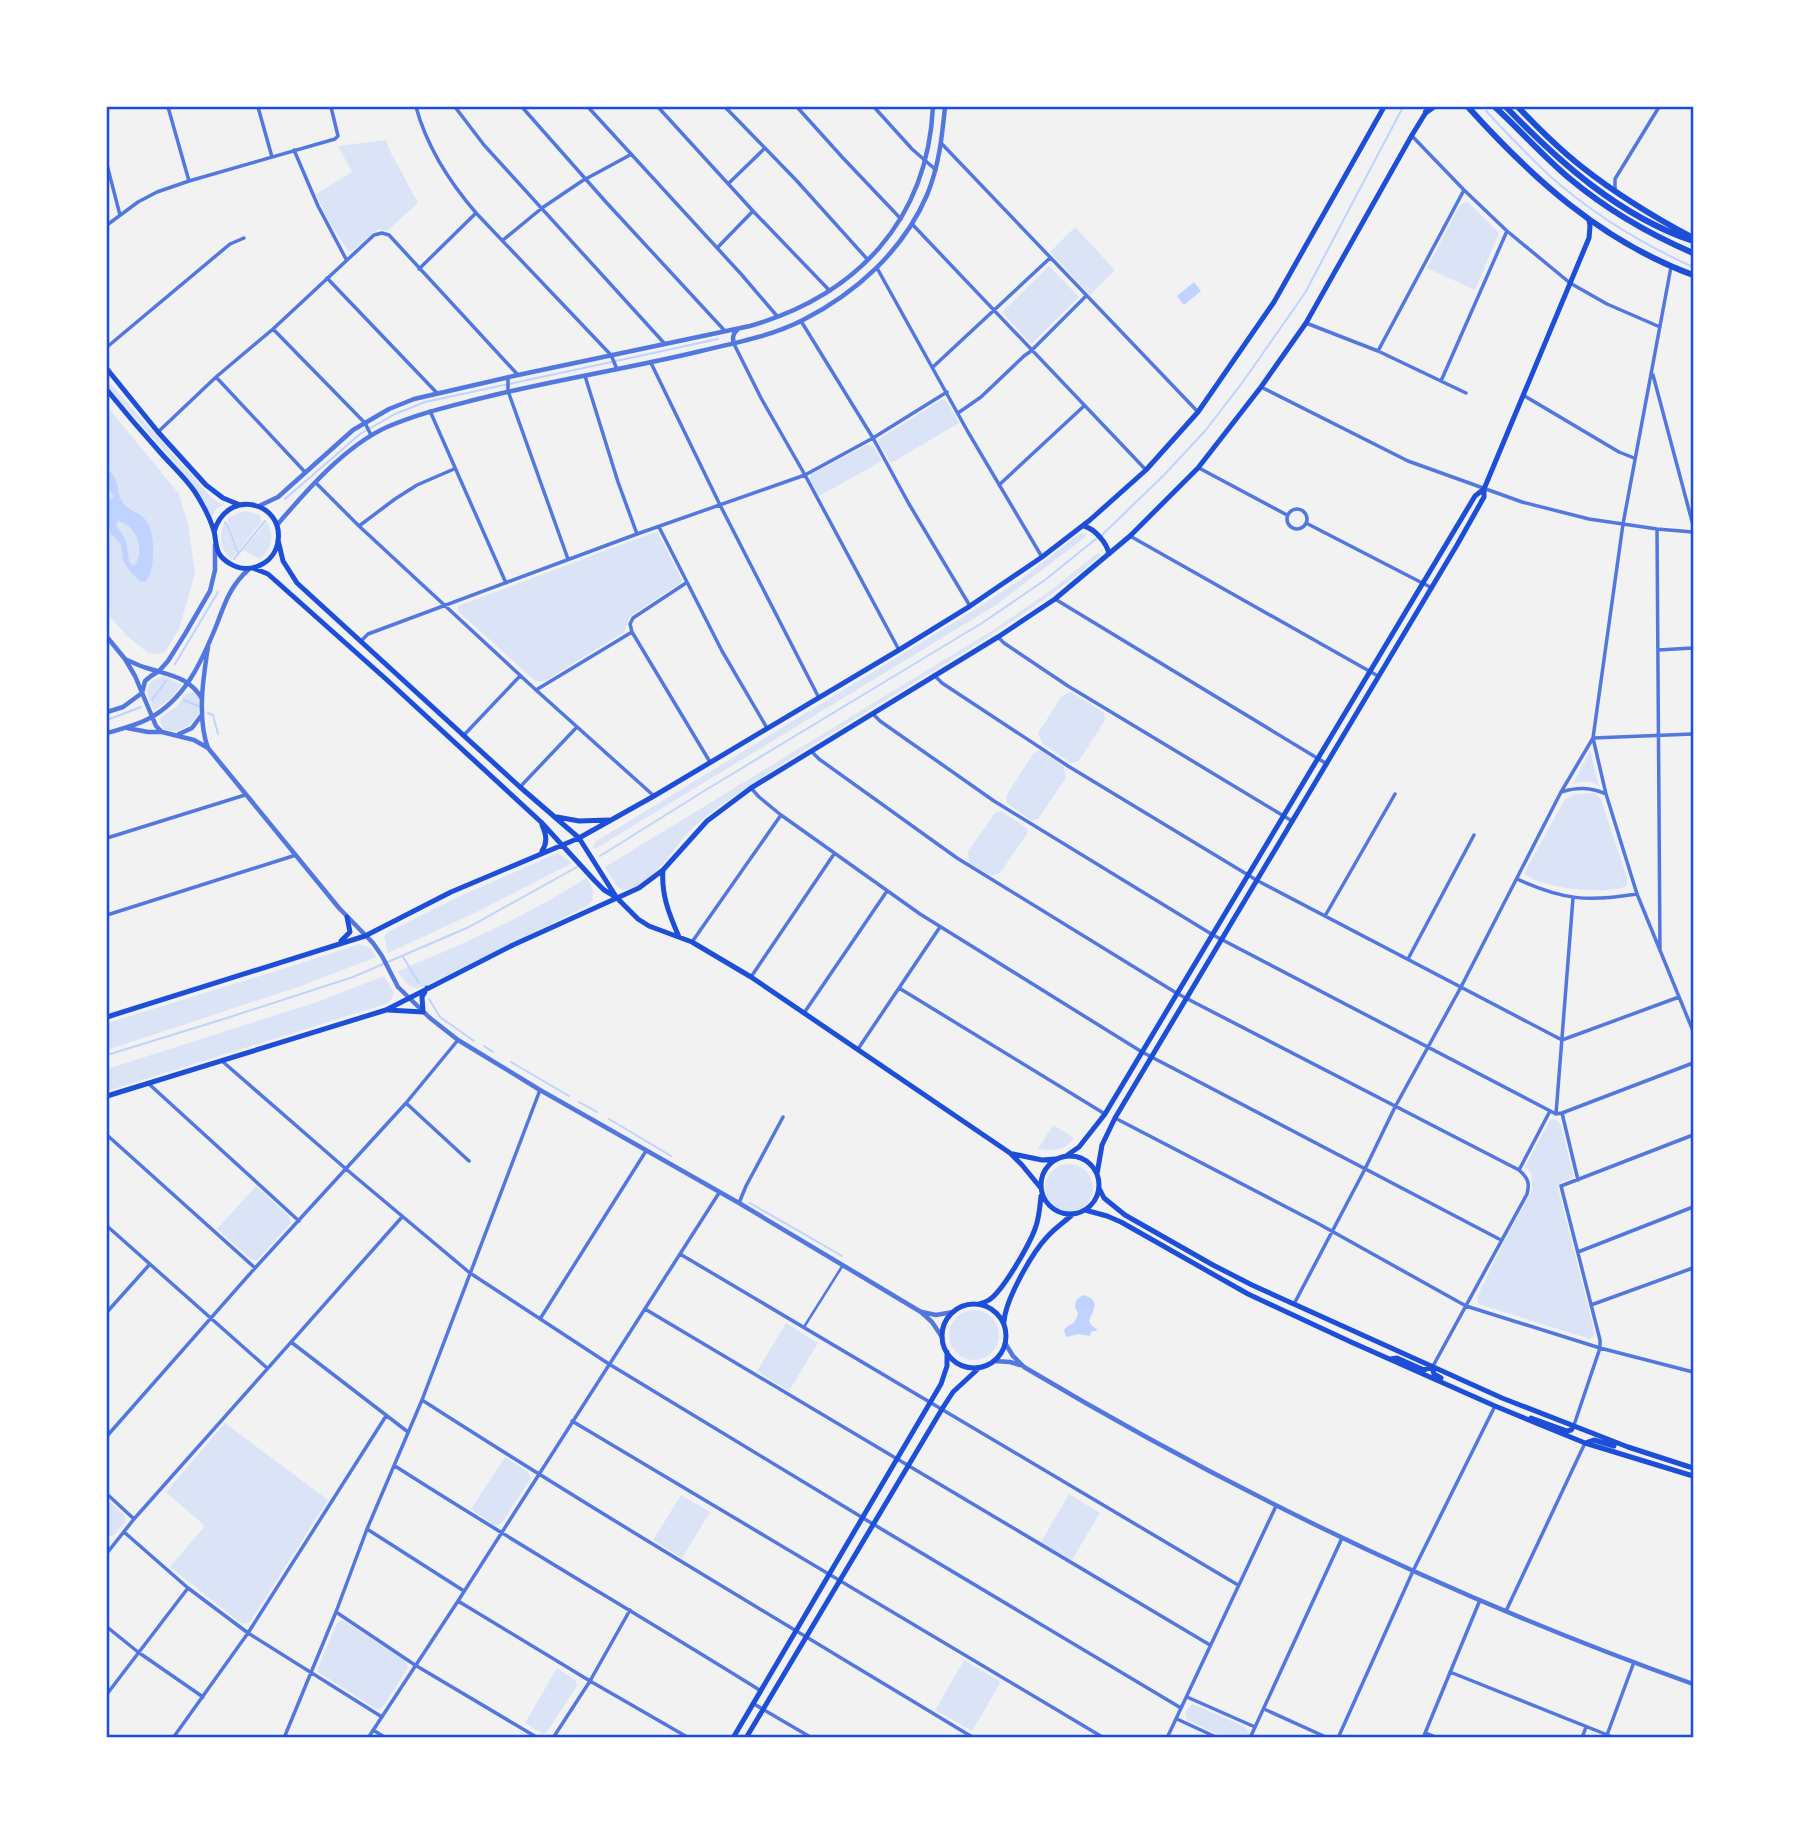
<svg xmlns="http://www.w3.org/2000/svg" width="1800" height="1845" viewBox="0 0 1800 1845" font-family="Ubuntu,sans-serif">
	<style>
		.green { fill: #dbe4f7 }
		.water { fill: #bfd3fe; fill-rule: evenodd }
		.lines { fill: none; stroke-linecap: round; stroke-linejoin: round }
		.stream { stroke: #bfd3fe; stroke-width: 2 }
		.pedestrian { stroke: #5277de; stroke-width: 2.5 }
		.minor { stroke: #5277de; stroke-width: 3.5 }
		.tertiary { stroke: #5277de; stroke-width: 4.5 }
		.secondary { stroke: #1d4ed8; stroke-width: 5 }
		.primary { stroke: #1d4ed8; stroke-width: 6 }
		.neatline { fill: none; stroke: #1d4ed8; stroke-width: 2.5 }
	</style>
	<rect width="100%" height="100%" fill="#f2f2f2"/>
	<!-- green -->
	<path class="green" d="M386,140L390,151L418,203L387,231L378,229L352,251H348L328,220L316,194L352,172L338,146Z
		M1465,202L1469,203L1499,233L1475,290L1427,268L1459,206Z
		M1075,227L1115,270L1090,295L1050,252Z
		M1049,266L1079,297L1031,344L1002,312Z
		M107,380L210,496L219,503L225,504L216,509L211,518L204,500L190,480L113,393L107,385Z
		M941,400H945L947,402L959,423L891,463L878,442L879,439Z
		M107,406L179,494L188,524L195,574L179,629L165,652L159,654L148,653L127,636L107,613Z
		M867,445L873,446L882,461L819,496L810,479L811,474Z
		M246,511L260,515L261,522L239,550L227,519L237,513Z
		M267,522C275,536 272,548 260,559L243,550Z
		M224,523L227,525L237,552L232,559C220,549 218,537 224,523Z
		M655,532L658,533L682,580L681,583L630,616L624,632L545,681H535L458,611V606Z
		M1084,533L1087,536L996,605L595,849L593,846L595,842L971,612L1021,579L1079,534Z
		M1099,552L1100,556C1043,605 979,643 915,682C850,722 784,761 721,805C708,814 696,824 685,836C670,854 647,890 622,890L616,885L605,867L993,630L1050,591Z
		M164,676L182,685L169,700L154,710C146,694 142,682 164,676Z
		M193,692C220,715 161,751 160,718L176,707L186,694Z
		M1071,692L1104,713L1105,720L1079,761L1071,763L1043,744L1038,733L1062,696Z
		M1040,750L1064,767L1066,778L1038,819L1032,821L1007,803L1006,796L1033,754Z
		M1590,751L1599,786C1590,780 1582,781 1573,784Z
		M1595,793L1601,799L1627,878V886C1606,895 1540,889 1524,873L1565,799L1575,794Z
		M1001,811L1027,828V834L1000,873L991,876L969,863L968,851L995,813Z
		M558,853L572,863L481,910L388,953L384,937L388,932L460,896Z
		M586,878C593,886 594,891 592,901L585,907L426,986C412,992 404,983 398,971C461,945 528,916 586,878Z
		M359,944L370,948L376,957L304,985L107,1050V1023L286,968Z
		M384,976L394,992L391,1000L386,1004L107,1091V1069L317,1002Z
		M1553,1119L1558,1121L1561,1126L1573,1173L1572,1178L1561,1182L1558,1188L1594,1330V1335L1590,1339L1478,1304L1477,1297L1507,1236L1532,1190L1531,1173L1525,1167L1550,1120Z
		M1053,1125L1074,1138C1065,1151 1053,1151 1038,1149Z
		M1045 1188a24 24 0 1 1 48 0a24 24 0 1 1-48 0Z
		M256,1186L289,1216L291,1223L257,1260H252L217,1229Z
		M949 1335a25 25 0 1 1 50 0a25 25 0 1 1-50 0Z
		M786,1323L818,1343L789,1391L757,1371Z
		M225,1423L328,1500L250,1622L242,1624L170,1567L205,1526L166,1492Z
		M505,1457L528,1472L531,1478L501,1524L495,1526L471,1509Z
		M1069,1494L1100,1513L1072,1560L1041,1542Z
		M681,1495L710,1512L682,1558L653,1540Z
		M107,1499L124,1515L125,1522L112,1537L107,1532Z
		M340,1621H344L406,1661L408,1668L382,1708L376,1709L318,1672V1668L337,1623Z
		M964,1660L1001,1682L972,1731L935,1710Z
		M557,1668L575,1680L577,1686L546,1733L542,1734L525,1723Z
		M1193,1704L1243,1726L1250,1732L1247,1738H1225L1187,1720L1185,1714L1187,1709Z"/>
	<!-- water -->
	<path class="water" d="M1194,282L1201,291L1184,305L1177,296Z
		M107,470C121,478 115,490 123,503C129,511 138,512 145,519C156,530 156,572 145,582L140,581L132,574L123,561L121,544L110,533L107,499L110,500L114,496L109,489ZM118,521C137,526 145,549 135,565H132L129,561L126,540L116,525Z
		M1085,1295C1101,1302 1093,1309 1089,1321L1092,1326L1098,1330L1091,1332L1090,1336L1078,1334L1066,1337L1064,1330C1071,1322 1075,1326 1078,1313C1072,1305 1076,1297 1085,1295Z"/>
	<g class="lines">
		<!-- stream -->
		<path class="stream" d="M1486,111C1507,133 1528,156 1551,177C1593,214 1642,244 1693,267
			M285,499L360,434L395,414L425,402L718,339
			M225,522L228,526L238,552
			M1102,535L1165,474L1205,431L1242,383L1305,293L1403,107
			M234,559L265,521
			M175,664L218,592
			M152,700L166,681
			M184,700L198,706
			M208,713L213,715L218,734
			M107,720L141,707
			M600,856L704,791L982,623L1045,580L1097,538
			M403,957L419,983
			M429,999L440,1017L474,1041
			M484,1046L493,1052
			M107,1055L227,1018L353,977L469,927L577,867
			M511,1062L569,1096
			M579,1102L597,1112
			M609,1119L671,1156
			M750,1203L842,1256"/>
		<!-- pedestrian -->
		<path class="pedestrian" d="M804,1327L843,1265"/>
		<!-- minor -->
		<path class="minor" d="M168,107L189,181
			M258,107L272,157
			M416,107C427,147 450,183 477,214L611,355L617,369
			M455,107L484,145L665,344
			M522,107L605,201L725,331
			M588,107L741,274L777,316
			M658,107L753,211L830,291
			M725,107L796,180L868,260
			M797,107L843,158L901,219
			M874,107L912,149L936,170
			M107,108L112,107
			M1412,136L1464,190L1507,231L1570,283L1607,304L1660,327
			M942,144L1198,412
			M294,150L318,206L346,259
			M107,165L120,215
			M729,183L765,148
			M1615,189V179L1659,107
			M912,224L1146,470
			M107,225L138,202L157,192L189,181L335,139L338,136L331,107
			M503,240L542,208L582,181L630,155
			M717,248L753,211
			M877,268L968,432L1042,557
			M419,269L476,213
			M327,278L437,393
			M801,321L873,438L909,504L970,606
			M1306,323L1378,351L1466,393
			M273,329L365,423L371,435
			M734,344L761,398L805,475L899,650
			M107,347L230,244L244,238
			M1378,351L1464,190
			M651,363L720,505L819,698
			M934,366L1050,258
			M1653,375L1693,525
			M585,376L618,482L637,534
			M216,377L305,472
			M508,377V391L568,559
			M1441,381L1507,231
			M1261,387L1408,461L1522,502L1589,519L1657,529L1693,532
			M1523,395L1619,452L1634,458
			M430,411L506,583
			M958,413L981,397L1024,356L1031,351L1085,297
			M158,432L216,377L273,329L374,235L382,233L389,235L518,375
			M1199,468L1287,515
			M316,483L359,526L536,690L654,796
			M999,485L1084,406
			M1287 519a10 10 0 1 1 20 0a10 10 0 1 1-20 0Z
			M1306,523L1432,588
			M359,526L395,499L417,485L454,469
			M659,527L722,651L767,728
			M1657,529L1660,951
			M1130,536L1378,676
			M1055,599L1327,764
			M632,632L710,762
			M998,637L1004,643L1068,686L1292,821
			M361,641L368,634L637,534L805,475L873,438L947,392
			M1658,650L1693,648
			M934,675L942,683L1068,766L1258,881L1562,1040L1679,997
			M536,690L632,632L630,624L633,618L686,583
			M873,714L880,721L994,801L1213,935L1556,1114L1562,1113L1693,1063
			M1693,734L1593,738L1606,794L1637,894L1693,1031
			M464,735L520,676
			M811,751L819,759L957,858L1178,994L1519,1170C1528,1178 1530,1183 1527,1194L1433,1366
			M520,787L576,728
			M751,788L759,797L781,815L920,914L1142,1052L1501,1240
			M1561,792C1577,787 1590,787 1606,794
			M107,838L245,795
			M1517,879C1563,900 1587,902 1637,894
			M107,915L296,855
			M1325,916L1395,794
			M692,942L781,815
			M1408,959L1474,835
			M751,977L834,854
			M899,988L1105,1114
			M804,1013L887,891
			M858,1049L940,927
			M222,1061L346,1169L470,1273L609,1364L873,1524L1181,1708
			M149,1084L299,1221
			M406,1103L469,1161
			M1562,1113L1578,1180
			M1556,1114L1573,898
			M1115,1118L1319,1224L1466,1306L1600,1348L1693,1372
			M107,1135L255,1268
			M1519,1170L1550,1111
			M739,1203L746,1186L783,1117
			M107,1226L267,1368
			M1578,1252L1693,1207
			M680,1254L1238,1585
			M1294,1304L1365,1169L1395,1107L1461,987L1561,792L1593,738L1623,524L1671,267
			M1591,1305L1693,1268
			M645,1309L1210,1645
			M107,1312L150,1264
			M540,1319L646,1151
			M291,1342L408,1432
			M422,1400C604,1517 789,1626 974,1738
			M572,1421L1104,1738
			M1574,1425L1600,1348V1340L1561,1186L1693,1135
			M107,1436L255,1268L406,1103L458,1040
			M395,1466C515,1543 639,1615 761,1691
			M107,1494L134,1519
			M367,1529L464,1591
			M124,1532L188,1588L248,1633L382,1717
			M107,1553L134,1519L402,1217
			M458,1601L590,1681L689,1738
			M1506,1611L1585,1443
			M336,1612L415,1665L538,1738
			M107,1627L138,1652L203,1697
			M1450,1672L1615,1738
			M107,1694L188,1588
			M1187,1697L1255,1727
			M754,1704L812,1738
			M1264,1709L1328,1738
			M1177,1719L1218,1738
			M373,1730L386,1738
			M1425,1733L1438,1738
			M1607,1735L1634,1662
			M173,1738L248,1633L386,1416
			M284,1738L336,1612L367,1529L422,1400L540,1090
			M368,1738L458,1601L719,1193
			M553,1738L590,1681L630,1610
			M1167,1738L1276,1506
			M1250,1738L1342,1538
			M1338,1738L1413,1571L1495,1406
			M1423,1738L1480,1600
			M1582,1738L1586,1727"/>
		<!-- tertiary -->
		<path class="tertiary" d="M734,344C732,337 733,334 738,329
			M259,506L278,497L353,430L389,409L414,399L518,375L750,326C857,295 927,221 933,107
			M277,525C306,491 345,446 387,427C417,414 447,407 478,399C552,380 627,369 701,351C735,343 772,336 803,320C856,293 903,251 927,195C939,166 942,137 945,107
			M107,637L125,659L135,676L156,726L162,732L194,740L208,748L339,908L373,943L382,956L398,987L430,1018L458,1040L540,1090L739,1203L921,1312L932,1322L942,1337
			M125,659C132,662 139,666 147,668C169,675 190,677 202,699
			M107,712L123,707L142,693L145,681L151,676L159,671L168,661L185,634L210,591L215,570V545
			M127,728L148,732H162
			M107,733C120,729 135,726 148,719C185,700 202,661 217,624C225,602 231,585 249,569
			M179,734L192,728L201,716
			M208,748C197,718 203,679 208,647
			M922,1312L936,1315L953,1312
			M1005,1343L1013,1356L1024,1367C1237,1494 1460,1601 1693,1684
			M994,1361L1010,1362L1020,1365"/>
		<!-- secondary -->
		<path class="secondary" d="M107,369L158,432L206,485L223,498L240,505
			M107,390C124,411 141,431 159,451C171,465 185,477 195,492C202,503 210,518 214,531C217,544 214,554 229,563C248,576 275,564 278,541C284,502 227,487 214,532
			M1084,526C1095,529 1107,543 1109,554
			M278,540L283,561L297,583L520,787L579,838L615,895
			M253,568L268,574L387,680L541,822L595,881L604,890L616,897L638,919L649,926L692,942L751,977L1010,1153L1022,1165L1040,1187
			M557,817L579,821L609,820
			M542,851C548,842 546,834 542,825
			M663,870C661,894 669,914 679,937
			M341,941L350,932L347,917
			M388,1010L423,1012L422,997L427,988
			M107,1017L365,936L451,892L579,838L654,796L899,650L970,606L1042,557L1090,520L1146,470L1198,412L1274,302L1384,107
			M107,1096L386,1010L513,945L639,888L663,870L707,821L751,788L998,637L1055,599L1130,536L1198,468L1261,387L1306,323L1412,135L1428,109
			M1013,1154L1042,1160L1055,1159
			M1041 1185a29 29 0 1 1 58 0a29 29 0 1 1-58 0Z
			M1066,1156L1079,1147L1105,1114L1475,496L1484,489
			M1097,1174L1102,1145L1115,1118L1457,545L1484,497V489L1589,238L1590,226L1589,220
			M1099,1188L1104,1198L1125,1215L1213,1265L1252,1285L1502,1398L1628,1447L1693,1468
			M1085,1210L1107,1216L1121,1222L1248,1294L1351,1342L1495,1406L1585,1443L1693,1476
			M979,1304C983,1303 986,1302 989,1300C1003,1291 1029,1245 1035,1229C1039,1219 1040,1207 1041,1196
			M942 1336a32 32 0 1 1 64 0a32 32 0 1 1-64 0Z
			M1004,1322C1005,1300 1032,1253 1047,1237C1054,1229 1064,1222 1072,1215
			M1390,1359L1397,1358L1424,1370L1432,1367L1434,1374L1441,1378
			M1531,1418L1567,1431L1571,1430L1573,1427
			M1585,1443L1594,1440L1614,1446
			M733,1738L941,1384L947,1366V1352
			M746,1738L942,1409L953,1392L979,1368"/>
		<!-- primary -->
		<path class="primary" d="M1468,107C1533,179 1601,241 1693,275
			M1495,107C1520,130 1543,156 1569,178C1606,209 1649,234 1693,253
			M1506,107C1559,162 1619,216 1693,241
			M1518,107C1538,128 1559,149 1582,167C1616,194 1654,217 1693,238
			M1426,112L1433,107"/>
	</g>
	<!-- border -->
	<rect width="1800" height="1845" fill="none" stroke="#ffffff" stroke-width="217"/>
	<rect x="108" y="108" width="1584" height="1628" class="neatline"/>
</svg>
